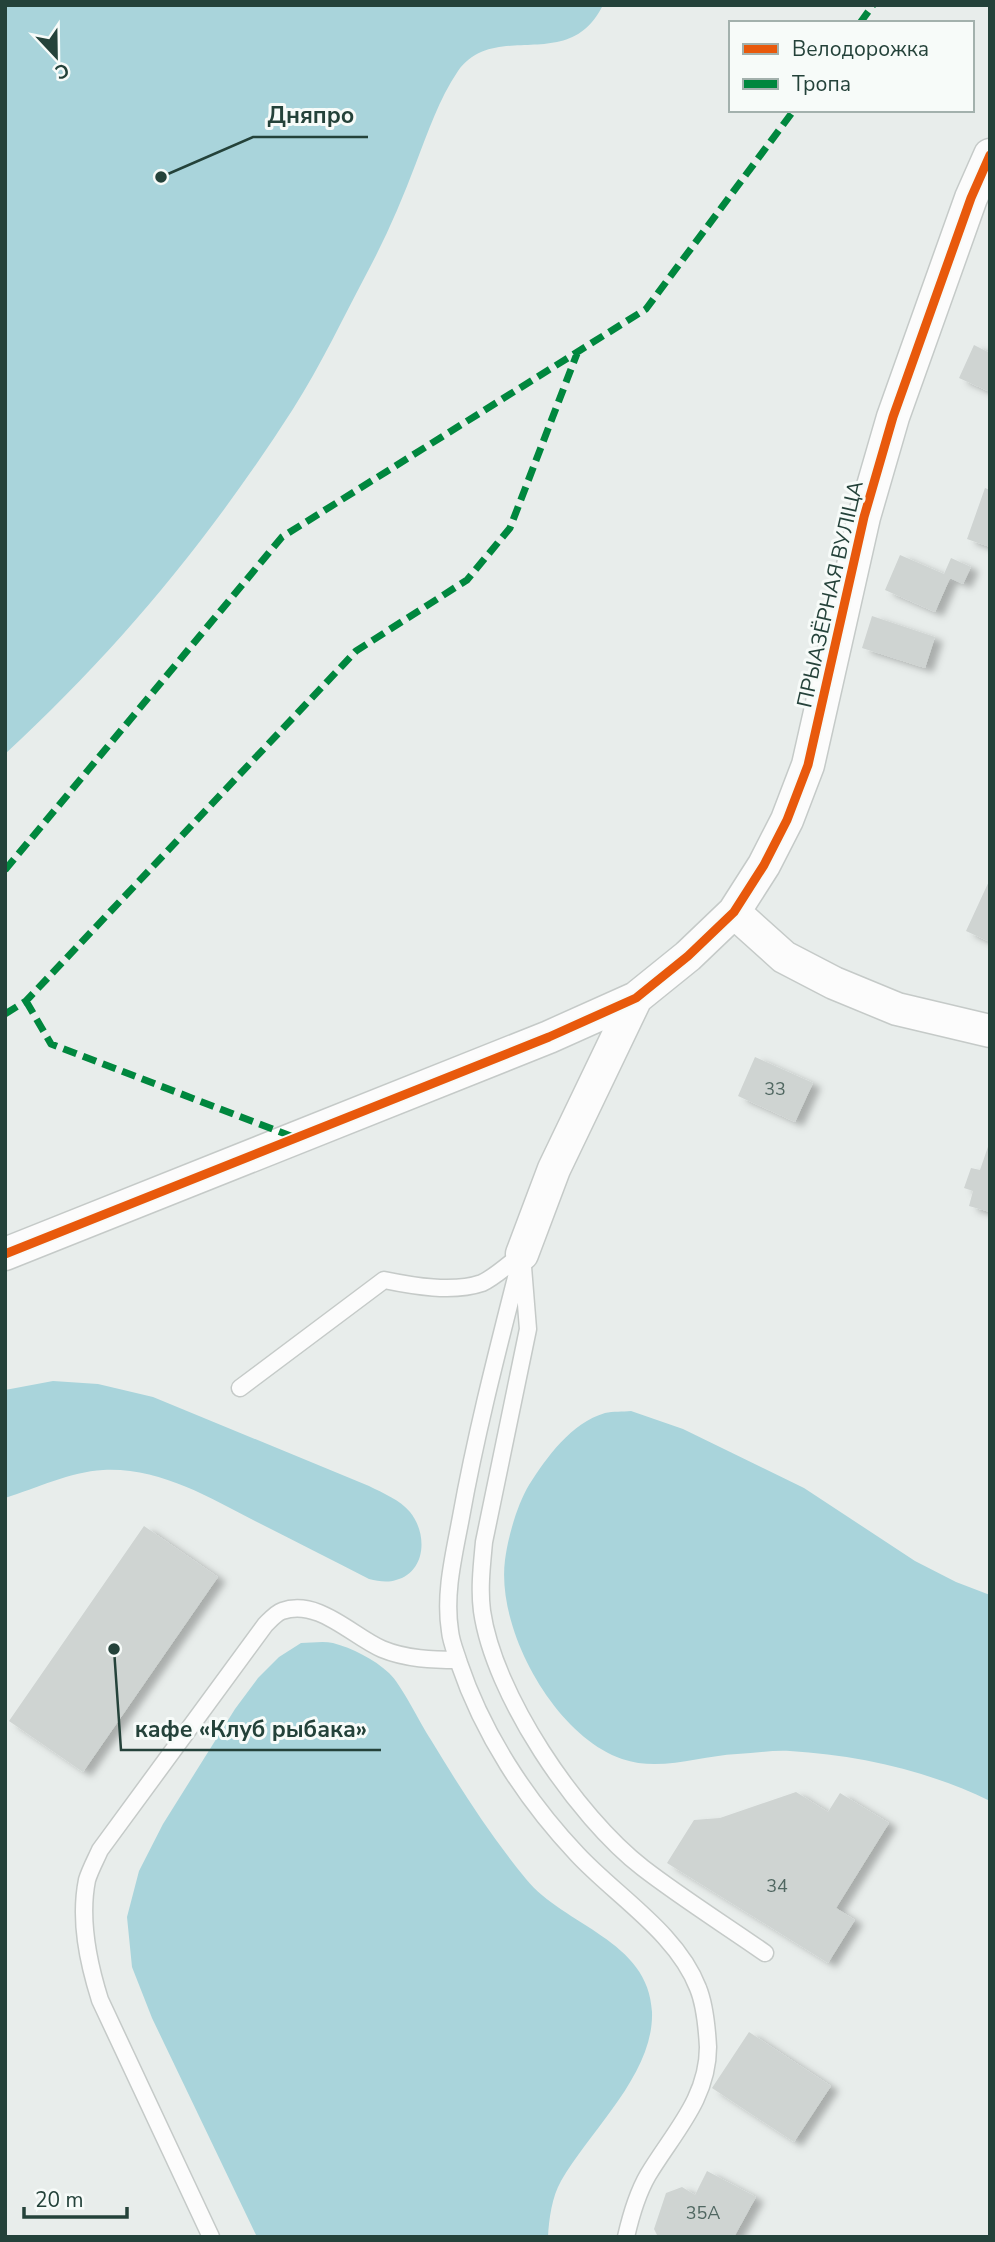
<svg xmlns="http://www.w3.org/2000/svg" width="995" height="2242" viewBox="0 0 995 2242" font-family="'Nunito Sans',sans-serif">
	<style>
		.water { fill: #a9d4db }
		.building { fill: #cfd4d2; filter: url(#shadow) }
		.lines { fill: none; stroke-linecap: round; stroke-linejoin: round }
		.lane-casing { stroke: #c5cac8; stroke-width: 19 }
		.street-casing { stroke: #c5cac8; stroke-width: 35 }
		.lane { stroke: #fcfcfc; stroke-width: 16 }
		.street { stroke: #fcfcfc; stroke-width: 32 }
		.quiet { stroke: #00873e; stroke-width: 7; stroke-dasharray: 14 7; stroke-linecap: butt }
		.cycleway-casing { stroke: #f7fbf9; stroke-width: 13 }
		.cycleway { stroke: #e8590c; stroke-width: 9 }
		.labels { text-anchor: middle; stroke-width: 6; stroke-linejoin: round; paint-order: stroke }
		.number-label { font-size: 18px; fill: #506761 }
		.street-label { font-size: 21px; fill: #24423a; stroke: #f7fbf9 }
		.leader { fill: none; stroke: #24423a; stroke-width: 2.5 }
		.callout-dot { fill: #24423a; stroke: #f7fbf9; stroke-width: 2.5 }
		.callout-label { font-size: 23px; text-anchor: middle; font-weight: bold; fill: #24423a; stroke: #f7fbf9; stroke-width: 6; stroke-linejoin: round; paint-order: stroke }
	</style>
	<defs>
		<filter id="shadow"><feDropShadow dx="8" dy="4.5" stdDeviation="3.5" flood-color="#0004"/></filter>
	</defs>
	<rect width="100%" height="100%" fill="#e8edeb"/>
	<!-- water -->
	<path class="water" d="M5,5H603C569,75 495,19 458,71C439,99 428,132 416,163C402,200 387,235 369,269C344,316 321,365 293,409C211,537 117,651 5,754Z
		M53,1381L98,1384L153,1397L369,1486C383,1493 400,1500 410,1512C428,1534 426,1572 396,1580C387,1583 378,1581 369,1579C332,1560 295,1541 259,1523C210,1498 160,1467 103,1470C70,1472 37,1488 5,1498V1390Z
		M631,1411L683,1429L804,1488L915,1561L956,1582L990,1595V1801C929,1771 858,1755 790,1751C773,1750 755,1753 737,1754C699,1756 660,1772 622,1759C555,1736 496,1630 505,1560C508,1537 517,1505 529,1485C547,1457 571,1423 605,1413C613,1411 623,1412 631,1411Z
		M301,1643C311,1643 323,1641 333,1643C352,1648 374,1659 389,1673C401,1684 420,1723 431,1740C460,1788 490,1835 526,1879C564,1926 649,1940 652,2012C654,2074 591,2129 561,2181C552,2197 549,2218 548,2237H257L152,2018L132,1967L127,1917L139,1871L163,1824L235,1709L258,1678L279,1657Z"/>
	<!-- building -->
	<path class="building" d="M974,345L990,353V392L959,378Z
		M985,488L990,490V547L967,539Z
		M900,555L944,574L951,558L971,567L963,584L950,578L935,612L885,590Z
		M872,616L935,637L925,668L862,648Z
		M990,879V942L966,931Z
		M755,1057L813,1083L795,1122L738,1096Z
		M990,1141V1212L969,1206L973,1191L964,1188L971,1168L980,1170Z
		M144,1526L218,1577L83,1772L9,1721Z
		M796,1792L828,1812L840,1793L889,1823L836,1908L855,1920L828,1963L667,1863L694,1820L720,1818Z
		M749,2032L831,2086L794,2142L712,2088Z
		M707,2171L756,2197L734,2237H658L654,2229L666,2193L682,2187L695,2195Z"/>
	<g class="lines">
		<defs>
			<path id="lane" d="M522,1254C500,1341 477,1428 461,1517C454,1555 444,1593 450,1631C451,1642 456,1653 459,1663C483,1734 526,1800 577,1854C616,1896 677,1933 698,1988C705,2005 707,2029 708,2047C708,2099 673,2133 648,2175C637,2194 631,2215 626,2237
				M523,1267L528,1329L484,1542C482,1564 479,1588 482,1611C494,1695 576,1816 643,1868C682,1898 725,1925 765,1953
				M240,1388L384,1280C413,1286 453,1293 482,1283C495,1277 510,1263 522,1254
				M211,2237L100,2000C88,1962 79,1920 87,1880C90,1870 96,1859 100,1850L265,1625C270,1620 276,1613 282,1611C318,1598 352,1636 382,1649C406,1659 433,1660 458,1660"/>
			<path id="street" d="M734,912L784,957L834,983L897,1009L990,1031
				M5,1254L549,1037L636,998L688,956L734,912L764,865L787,820L808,765L864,517L893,417L971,198L990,155
				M522,1254L554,1169L636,998"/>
		</defs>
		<!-- lane casing -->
		<use href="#lane" class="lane-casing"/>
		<!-- street casing -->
		<use href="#street" class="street-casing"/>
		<!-- lane -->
		<use href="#lane" class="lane"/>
		<!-- street -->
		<use href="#street" class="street"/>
		<!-- quiet -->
		<path class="quiet" d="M860,23L873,5
			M5,870L282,537L646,309L794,110
			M26,1001L51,1044L296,1138
			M5,1014L26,1001L356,651L467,580L510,528L578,351"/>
		<defs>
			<path id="cycleway" d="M5,1254L549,1037L636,998L688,956L734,912L764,865L787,820L808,765L864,517L893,417L971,198L990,155"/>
		</defs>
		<!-- cycleway casing -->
		<use href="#cycleway" class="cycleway-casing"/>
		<!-- cycleway -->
		<use href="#cycleway" class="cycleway"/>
	</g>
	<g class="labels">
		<!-- number labels -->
		<g class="number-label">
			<text x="775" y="1095">33</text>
			<text x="777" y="1892">34</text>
			<text x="703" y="2219">35А</text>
		</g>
		<!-- street labels -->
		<g class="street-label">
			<text transform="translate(830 594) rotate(-77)" y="7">ПРЫАЗЁРНАЯ ВУЛІЦА</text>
		</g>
	</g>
	<!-- callouts -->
	<path class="leader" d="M161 177L253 137H368M114 1649L121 1750H381"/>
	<g class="callout-dot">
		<circle cx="161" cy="177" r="7"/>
		<circle cx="114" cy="1649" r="7"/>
	</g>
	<g class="callout-label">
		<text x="311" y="123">Дняпро</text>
		<text x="251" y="1737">кафе «Клуб рыбака»</text>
	</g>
	<!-- border -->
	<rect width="995" height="2242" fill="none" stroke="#24423a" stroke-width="14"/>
	<!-- legend -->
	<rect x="729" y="21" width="245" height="91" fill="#f7fbf9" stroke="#a3b1ad" stroke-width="2"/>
	<rect x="743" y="44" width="35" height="10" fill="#e8590c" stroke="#a3b1ad" stroke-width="2"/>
	<text x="792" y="56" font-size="21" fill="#24423a">Велодорожка</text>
	<rect x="743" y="79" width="35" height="10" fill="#00873e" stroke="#a3b1ad" stroke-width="2"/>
	<text x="792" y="91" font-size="21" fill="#24423a">Тропа</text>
	<!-- north arrow -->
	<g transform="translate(56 56) rotate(158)" stroke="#f7fbf9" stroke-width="5" paint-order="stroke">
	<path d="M0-5L12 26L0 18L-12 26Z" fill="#24423a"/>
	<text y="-10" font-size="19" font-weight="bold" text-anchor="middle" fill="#24423a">С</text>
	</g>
	<!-- scale -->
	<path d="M24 2207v10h103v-10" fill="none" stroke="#24423a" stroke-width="3.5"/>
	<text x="35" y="2207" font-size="21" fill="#24423a" stroke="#f7fbf9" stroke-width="5" paint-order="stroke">20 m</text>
</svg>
